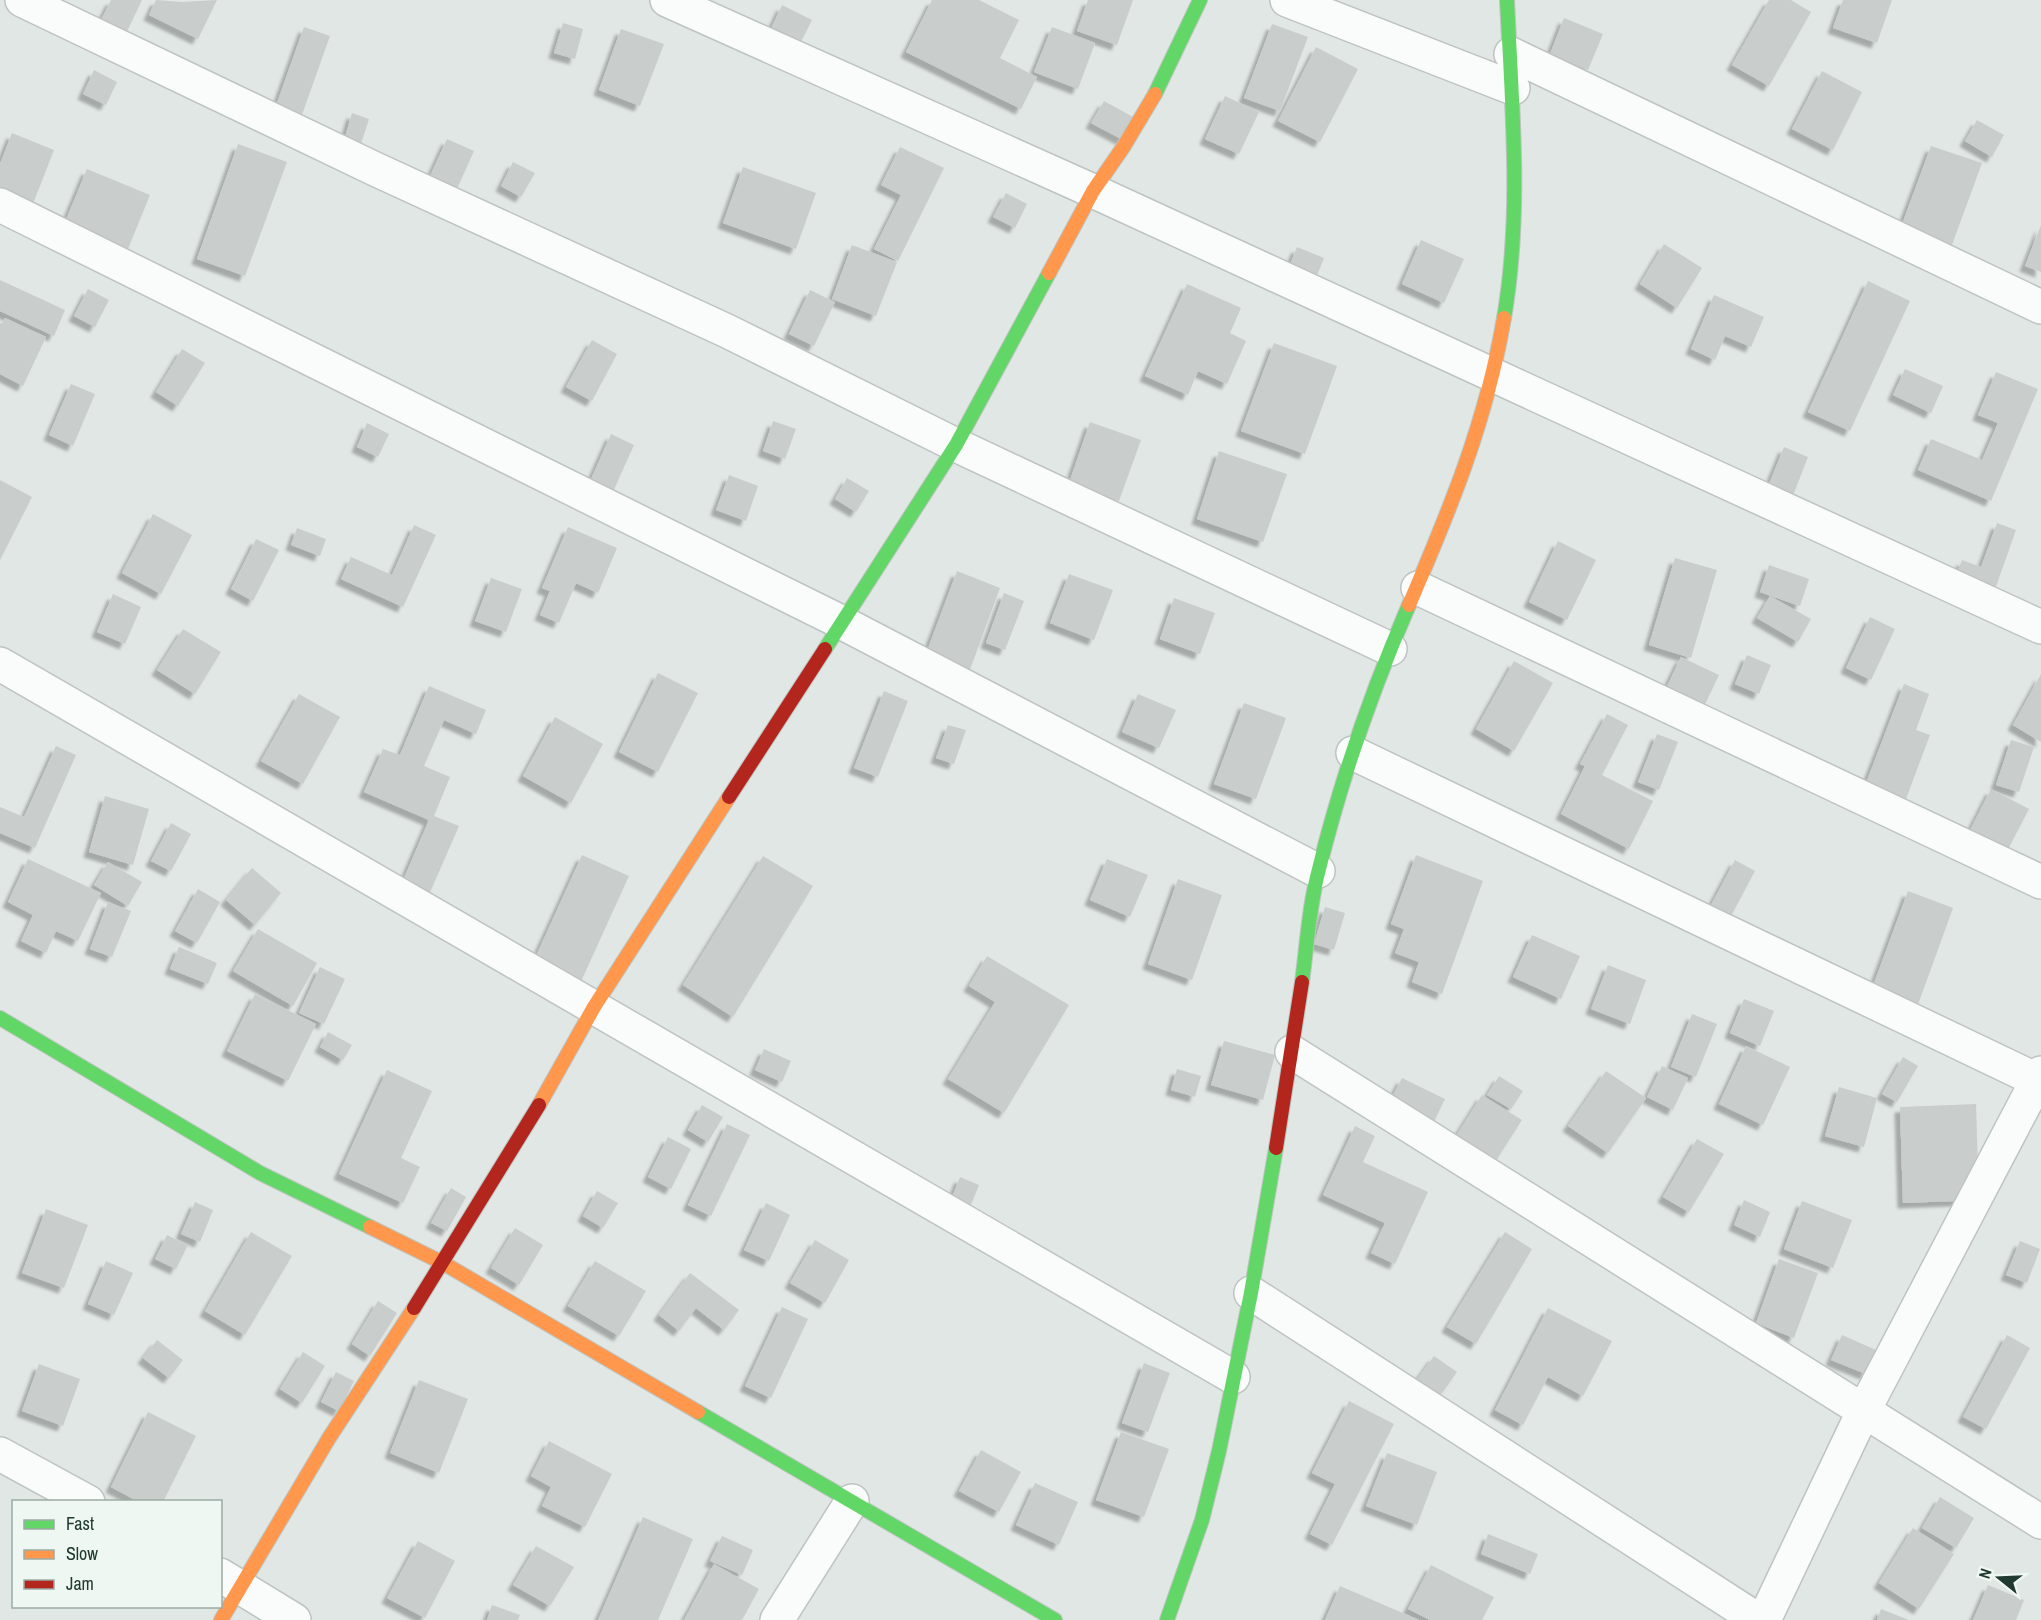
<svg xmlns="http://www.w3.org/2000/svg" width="2041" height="1620" viewBox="0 0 2041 1620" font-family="'Archivo Narrow',sans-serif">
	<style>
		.building { fill: #c9cecc; filter: url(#shadow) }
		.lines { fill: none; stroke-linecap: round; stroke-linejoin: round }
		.street-casing { stroke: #bec4c1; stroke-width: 36 }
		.fast-casing { stroke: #bec5c1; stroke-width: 16 }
		.slow-casing { stroke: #bec5c1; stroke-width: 16 }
		.jam-casing { stroke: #bec5c1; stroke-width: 16 }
		.street { stroke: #fafbfb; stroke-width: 33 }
		.fast { stroke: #63d668; stroke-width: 14 }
		.slow { stroke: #ff974d; stroke-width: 14 }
		.jam { stroke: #b3261e; stroke-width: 14 }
	</style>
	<defs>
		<filter id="shadow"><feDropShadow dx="-5.5" dy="5.5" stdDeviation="1.5" flood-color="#0004"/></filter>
	</defs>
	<rect width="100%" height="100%" fill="#e1e7e4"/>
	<!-- building -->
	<path class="building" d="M111,0H142L121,44L95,32Z
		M156,0L181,2L217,0L198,39L149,15Z
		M932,0H979L1019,20L1000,58L1037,77L1021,109L906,52Z
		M1088,0H1133L1117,45L1077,31Z
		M1769,0H1791L1811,12L1769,86L1732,65Z
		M1843,0H1892L1877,43L1833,28Z
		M782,5L812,20L798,48L769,33Z
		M1564,18L1603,34L1588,70L1550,54Z
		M563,23L583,29L575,59L554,53Z
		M1272,24L1308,37L1280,111L1244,98Z
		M304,27L330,36L298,126L272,117Z
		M1052,27L1095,43L1078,89L1034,72Z
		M621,29L664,44L640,106L599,90Z
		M1316,47L1358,69L1320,142L1278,121Z
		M94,70L117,82L106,105L83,94Z
		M1822,71L1862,92L1833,150L1792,129Z
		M1225,96L1259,112L1239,154L1205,139Z
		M1104,101L1135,118L1123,140L1091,123Z
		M352,113L369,119L357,156L341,151Z
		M1977,120L2004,135L1992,157L1965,141Z
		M12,133L54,150L29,214L0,202V164Z
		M447,139L474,151L452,200L425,187Z
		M238,144L287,162L245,276L197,259Z
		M1931,146L1982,163L1952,245L1901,227Z
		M900,147L944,168L898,261L874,249L901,195L881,185Z
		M513,162L535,173L521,197L501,186Z
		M743,167L816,193L796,249L723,223Z
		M87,169L150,195L121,266L58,239Z
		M1006,193L1027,204L1015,228L993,217Z
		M2041,225V272L2025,266Z
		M1421,240L1464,259L1444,303L1402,284Z
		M1664,244L1702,268L1677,308L1640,284Z
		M852,245L897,262L876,316L832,299Z
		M1297,247L1324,258L1316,278L1289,267Z
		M0,280L65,310L54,336L0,311Z
		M1868,281L1910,301L1850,431L1808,412Z
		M1187,284L1241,308L1230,333L1246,341L1227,384L1198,371L1188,395L1145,376Z
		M88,289L109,300L95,327L74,316Z
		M810,290L835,302L814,346L789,334Z
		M1714,295L1764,317L1751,347L1725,336L1715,360L1691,349Z
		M5,318L46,337L23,386L0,374V327Z
		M592,340L617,354L592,401L566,387Z
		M1274,343L1337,366L1305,454L1241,431Z
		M182,349L205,363L178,406L156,392Z
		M1905,369L1943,386L1931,413L1893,395Z
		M1996,372L2038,389L1991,501L1918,470L1931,439L1982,460L1998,423L1978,415Z
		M71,384L95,394L73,446L49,435Z
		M773,421L796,429L785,459L763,451Z
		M1090,422L1141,440L1119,501L1069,483Z
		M367,423L389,434L378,457L357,447Z
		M611,434L634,445L611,496L588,486Z
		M1784,447L1808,457L1792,498L1767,489Z
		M1219,451L1287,474L1263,542L1197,519Z
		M729,475L758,486L746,521L716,510Z
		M847,478L869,491L856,512L835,499Z
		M0,480L32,497L0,560Z
		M153,514L192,535L161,594L122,573Z
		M1997,523L2016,530L1993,595L1954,581L1962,560L1981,567Z
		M414,525L436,535L403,607L341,579L351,557L392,575Z
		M568,527L617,548L598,593L576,583L559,623L540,615L550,591L542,588Z
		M297,528L326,539L320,556L291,545Z
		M256,539L279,550L253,601L231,589Z
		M1558,541L1596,560L1567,620L1529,602Z
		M1675,558L1717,570L1691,658L1649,645Z
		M1769,565L1809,579L1800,606L1760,592Z
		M957,571L1000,588L968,675L924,659Z
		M1069,574L1113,590L1094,640L1050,623Z
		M491,578L522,589L506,632L475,621Z
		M1004,593L1024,601L1005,650L986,643Z
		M113,594L141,607L125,644L97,632Z
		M1770,596L1811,619L1798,642L1757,618Z
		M1174,598L1215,613L1200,654L1160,639Z
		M1870,617L1895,629L1871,680L1846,668Z
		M183,629L221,652L195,694L157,670Z
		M1747,655L1771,665L1759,694L1735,684Z
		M1681,657L1719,675L1699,717L1661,699Z
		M1514,661L1553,683L1514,751L1476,729Z
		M658,673L698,693L658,772L619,752Z
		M2041,674V742L2013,725Z
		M1904,684L1929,694L1916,730L1930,735L1903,807L1863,791Z
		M429,686L486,710L476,734L444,720L424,766L450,777L434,816L459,826L428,897L401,885L429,820L364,792L383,749L400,755Z
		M884,691L908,701L878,777L854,768Z
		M299,694L340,717L303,784L261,761Z
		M1138,694L1176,710L1159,748L1122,732Z
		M1244,703L1286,718L1256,799L1214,784Z
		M1607,714L1628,725L1602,775L1653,801L1629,849L1561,814L1585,766L1580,764Z
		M555,717L603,744L571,803L523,776Z
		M948,725L966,730L954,764L936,758Z
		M1657,734L1678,742L1659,790L1638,782Z
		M2011,740L2034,747L2019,792L1996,785Z
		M56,746L76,755L35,848L0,833V807L24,817Z
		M1991,789L2029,809L2003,859L1965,840Z
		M105,796L149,809L133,865L89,852Z
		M171,823L191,834L171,871L151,861Z
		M582,855L629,876L578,988L531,967Z
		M1416,855L1483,881L1442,994L1412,982L1419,962L1395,953L1404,929L1391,924Z
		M763,856L813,886L733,1017L683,985Z
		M28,859L101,893L78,941L56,931L46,953L21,941L33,915L8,902Z
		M1107,859L1148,875L1130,917L1090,900Z
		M1735,860L1755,871L1730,918L1710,907Z
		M108,862L142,882L128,906L94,885Z
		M252,868L281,893L255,925L226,900Z
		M1178,879L1222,895L1192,980L1148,964Z
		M198,889L220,902L197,943L175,931Z
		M1908,891L1953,908L1916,1010L1870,994Z
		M108,902L131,911L112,957L90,949Z
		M1325,907L1345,913L1334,950L1314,944Z
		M258,929L317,963L293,1006L233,971Z
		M1532,935L1580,956L1561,999L1513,977Z
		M179,947L217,963L208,984L170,969Z
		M987,956L1069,1005L1004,1113L948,1079L995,1002L969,986Z
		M1608,965L1646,980L1630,1024L1591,1009Z
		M320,967L345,979L324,1024L299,1013Z
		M255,994L316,1024L288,1081L227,1051Z
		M1744,999L1774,1011L1760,1046L1730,1033Z
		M1692,1014L1717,1024L1696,1077L1671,1067Z
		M328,1032L352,1045L343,1060L320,1047Z
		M1224,1041L1275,1055L1263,1100L1211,1085Z
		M1746,1046L1790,1067L1763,1125L1719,1104Z
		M764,1049L791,1061L782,1082L755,1070Z
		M1903,1057L1918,1066L1897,1102L1882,1094Z
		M1662,1066L1688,1078L1673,1110L1647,1097Z
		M1177,1069L1201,1076L1195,1097L1171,1090Z
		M387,1070L432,1091L401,1158L420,1167L403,1203L339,1174Z
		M1606,1071L1646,1098L1608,1153L1568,1126Z
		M1499,1076L1523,1091L1511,1109L1487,1095Z
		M1402,1078L1445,1099L1430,1130L1387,1107Z
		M1839,1087L1877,1098L1864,1147L1825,1136Z
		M1482,1095L1522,1120L1490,1170L1451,1144Z
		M1976,1104L1979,1200L1903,1203L1900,1107Z
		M702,1105L723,1117L708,1142L688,1130Z
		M727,1124L750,1135L711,1216L688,1205Z
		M1355,1126L1375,1136L1363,1162L1428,1192L1395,1264L1371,1253L1385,1223L1323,1195Z
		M668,1137L691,1149L671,1189L648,1177Z
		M1697,1139L1724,1154L1689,1212L1663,1197Z
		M960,1177L979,1185L968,1212L949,1205Z
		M451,1188L466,1197L447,1231L431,1223Z
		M597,1191L618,1203L603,1228L583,1216Z
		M1744,1200L1770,1212L1760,1237L1734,1225Z
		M1802,1201L1852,1220L1833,1268L1784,1249Z
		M195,1202L213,1210L200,1242L181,1234Z
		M766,1203L790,1215L769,1261L744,1250Z
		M46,1209L88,1225L64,1288L22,1273Z
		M515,1228L543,1245L519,1285L491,1268Z
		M251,1232L292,1256L245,1335L205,1311Z
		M1505,1232L1532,1249L1476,1344L1447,1327Z
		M167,1235L188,1245L176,1269L155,1259Z
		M815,1240L849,1260L825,1303L790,1283Z
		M2020,1241L2040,1249L2027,1283L2006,1275Z
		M1779,1259L1818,1273L1794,1338L1756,1323Z
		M106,1261L133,1273L114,1315L88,1304Z
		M595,1261L646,1291L619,1336L568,1306Z
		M690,1273L739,1310L724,1330L696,1308L679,1331L659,1315Z
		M378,1301L397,1313L370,1356L352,1344Z
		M782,1307L808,1319L771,1398L745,1386Z
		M1548,1308L1612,1341L1583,1396L1548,1377L1523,1425L1495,1410Z
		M1842,1335L1876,1350L1866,1374L1831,1360Z
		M2007,1335L2030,1348L1986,1429L1963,1417Z
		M157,1340L183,1360L169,1378L143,1358Z
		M303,1352L325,1366L302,1403L280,1389Z
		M1434,1356L1457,1372L1434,1404L1411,1388Z
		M1144,1363L1170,1373L1148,1432L1122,1423Z
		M39,1364L80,1379L63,1426L22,1411Z
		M336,1372L354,1381L339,1411L321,1402Z
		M419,1380L468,1399L439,1473L390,1453Z
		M1349,1401L1394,1424L1332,1545L1310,1534L1335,1484L1312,1473Z
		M148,1412L196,1436L163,1502H139L111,1487Z
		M1121,1432L1169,1449L1144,1517L1096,1500Z
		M549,1441L612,1474L585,1527L542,1506L551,1487L531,1476Z
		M981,1450L1021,1472L999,1512L959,1491Z
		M1387,1453L1437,1472L1417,1525L1366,1506Z
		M1035,1483L1078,1502L1059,1545L1016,1525Z
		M1940,1497L1974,1518L1956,1548L1922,1528Z
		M643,1517L693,1539L658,1620H598Z
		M1913,1528L1954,1554L1919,1609L1879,1583Z
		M1488,1534L1538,1554L1530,1574L1481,1554Z
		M722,1536L753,1550L742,1575L710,1561Z
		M418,1541L455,1561L425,1618L387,1598Z
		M536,1546L574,1567L550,1606L513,1585Z
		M714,1564L759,1589L742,1620H684Z
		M1431,1565L1494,1597L1482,1620H1430L1408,1609Z
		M1988,1585L2024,1600L2016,1620H1973Z
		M1340,1586L1419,1620H1325Z
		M492,1605L520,1615L518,1620H487Z
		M1881,1609L1909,1620H1877Z"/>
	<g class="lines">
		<defs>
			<path id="street" d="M22,0L375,169L727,331L956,445L1390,649
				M667,0L1093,191L2041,627
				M1287,0L1513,88
				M1511,54L2041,307
				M0,205L841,622L1318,871
				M1418,588L2041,882
				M0,664L1233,1377
				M1353,753L2041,1082
				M1292,1052L2041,1522
				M1251,1293L1758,1620
				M0,1454L88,1502
				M220,1575L294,1620
				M777,1620L852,1501
				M1764,1620L1864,1410L2041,1073"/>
			<path id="fast" d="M1155,94L1200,0
				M1504,318C1522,213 1512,107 1507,0
				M825,649L956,445L1049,273
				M1302,982C1307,945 1309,906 1319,869C1341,780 1372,690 1409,605
				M0,1018L260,1173L370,1227
				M698,1412L1055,1620
				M1167,1620L1202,1520L1219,1451L1251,1293L1276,1148"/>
			<path id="slow" d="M1049,273L1093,191L1124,146L1155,94
				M1409,605C1450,509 1486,423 1504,318
				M539,1105L594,1007L729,797
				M370,1227L443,1263L698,1412
				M221,1620L329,1438L414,1308"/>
			<path id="jam" d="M729,797L825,649
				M1276,1148L1302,982
				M414,1308L539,1105"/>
		</defs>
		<!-- street casing -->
		<use href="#street" class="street-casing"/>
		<!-- fast casing -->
		<use href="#fast" class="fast-casing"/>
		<!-- slow casing -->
		<use href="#slow" class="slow-casing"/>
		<!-- jam casing -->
		<use href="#jam" class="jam-casing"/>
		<!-- street -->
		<use href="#street" class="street"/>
		<!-- fast -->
		<use href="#fast" class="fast"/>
		<!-- slow -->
		<use href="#slow" class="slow"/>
		<!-- jam -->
		<use href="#jam" class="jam"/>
	</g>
	<!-- legend -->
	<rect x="12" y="1500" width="210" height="108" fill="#eff7f2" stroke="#9caba5" stroke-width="1.5"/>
	<rect x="24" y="1520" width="30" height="9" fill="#63d668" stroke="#9caba5" stroke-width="1.5"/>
	<text x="66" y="1530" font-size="18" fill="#203a31">Fast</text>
	<rect x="24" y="1550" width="30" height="9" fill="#ff974d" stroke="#9caba5" stroke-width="1.5"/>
	<text x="66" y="1560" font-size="18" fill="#203a31">Slow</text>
	<rect x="24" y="1580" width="30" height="9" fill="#b3261e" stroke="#9caba5" stroke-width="1.5"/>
	<text x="66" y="1590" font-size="18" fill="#203a31">Jam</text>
	<!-- north arrow -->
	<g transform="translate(1999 1578) rotate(288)" stroke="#eff7f2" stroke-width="4.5" paint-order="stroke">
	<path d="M0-4.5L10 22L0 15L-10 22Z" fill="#203a31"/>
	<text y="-9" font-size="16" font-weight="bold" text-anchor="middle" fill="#203a31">N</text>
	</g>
</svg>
